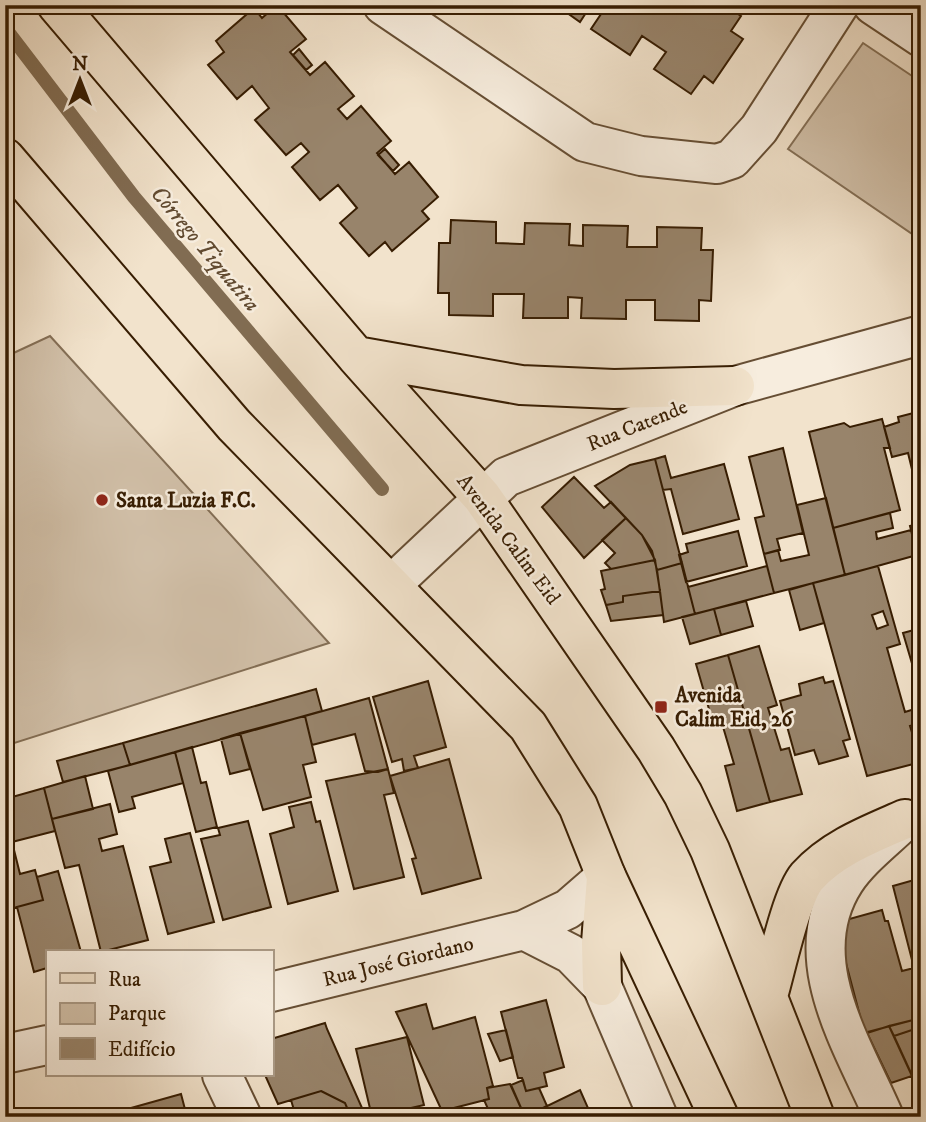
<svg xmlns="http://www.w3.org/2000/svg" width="926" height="1122" viewBox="0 0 926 1122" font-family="'IM FELL DW Pica',serif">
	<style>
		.green { fill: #d2c1aa; stroke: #846f56; stroke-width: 2 }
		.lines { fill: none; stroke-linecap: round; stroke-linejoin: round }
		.stream { stroke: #816c52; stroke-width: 14 }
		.building { fill: #98846b; stroke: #371d02; stroke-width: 2; fill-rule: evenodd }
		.minor-casing { stroke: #664e34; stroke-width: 42 }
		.primary-casing { stroke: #371d02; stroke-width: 42 }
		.minor { stroke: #f7edde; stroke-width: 38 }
		.primary { stroke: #f2e3cc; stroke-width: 38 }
		.poi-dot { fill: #8f2418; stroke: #f7edde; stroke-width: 2.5 }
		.labels { text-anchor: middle; stroke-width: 5; stroke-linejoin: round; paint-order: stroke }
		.street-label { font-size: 21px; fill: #371d02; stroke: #f7edde }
		.poi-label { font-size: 21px; font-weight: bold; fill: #371d02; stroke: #f7edde; text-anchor: start }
		.water-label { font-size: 23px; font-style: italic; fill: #624b31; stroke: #f7edde }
	</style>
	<rect width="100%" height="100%" fill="#f2e3cc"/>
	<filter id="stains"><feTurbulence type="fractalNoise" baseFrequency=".00286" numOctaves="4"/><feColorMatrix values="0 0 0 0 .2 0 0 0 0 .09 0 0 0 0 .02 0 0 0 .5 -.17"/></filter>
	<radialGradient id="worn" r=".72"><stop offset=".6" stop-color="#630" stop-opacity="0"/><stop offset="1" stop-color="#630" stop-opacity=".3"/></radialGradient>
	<!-- green -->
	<path class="green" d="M863,43L921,82V240L788,149Z
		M50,336L329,643L5,746V357Z"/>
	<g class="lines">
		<!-- stream -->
		<path class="stream" d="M5,28L134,197L382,489"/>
	</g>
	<!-- building -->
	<path class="building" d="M277,5L306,39L290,52L310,75L325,62L354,96L338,109L347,119L361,106L391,141L377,153L395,174L409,162L438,197L422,211L429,219L392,251L385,242L369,256L340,223L357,208L338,185L320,200L292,167L309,152L301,143L286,155L255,120L269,108L252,86L237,99L208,65L224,52L216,41L254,8L262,18Z
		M556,5H591L580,22Z
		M593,5H689L695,8L697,5H724L741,16L731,31L743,39L713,83L704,76L691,94L654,69L666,52L642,36L630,55L591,29L603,11Z
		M299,49L312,65L306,70L293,55Z
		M385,149L399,165L393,171L378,155Z
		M451,220L496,222V243L520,244H524L525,223L570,224L569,245L583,246V225L628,226L627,247H657V227L702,228L701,250H713L711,301L699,300V321L655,320V300H626V319L581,318L582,298L568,297V318H523L524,294H493V316L449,315V293H438L439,243H450Z
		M921,411V497L919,498L908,453L892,457L884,427L899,422L898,417Z
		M882,419L890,448H884L900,510L833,528L809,432L844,423L850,427Z
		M783,448L803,533L777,539L780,550L764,554L755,518L764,516L749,457Z
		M665,456L671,478L724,464L739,519L683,534L671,489L663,490L655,459Z
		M655,459L682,563L657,570L652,551L642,535L595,486L630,465Z
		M574,477L604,508L611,502L626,518L584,558L542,507Z
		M826,498L845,575L774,593L764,554L778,550L781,561L809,555L797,505Z
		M890,513L893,528L876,532L877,539L911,530L917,555L845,575L833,528Z
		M626,518L642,535L655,560L611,569L605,563L615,553L602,540Z
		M921,523V554L917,555L910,526Z
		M738,531L747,566L686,582L679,555L688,552L686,544Z
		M655,560L660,591L623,596V602L606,605L601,590L605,589L601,571Z
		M682,563L695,614L664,622L657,570Z
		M767,566L774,593L695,614L688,587Z
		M878,566L900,644L887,648L905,712L918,708L921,718V723L910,726L921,762L867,776L813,583ZM883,611L888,625L877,629L872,615Z
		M813,583L824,623L800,630L789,590Z
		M660,591L663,615L611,621L606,605L623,602V596Z
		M746,601L753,626L721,635L714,609Z
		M714,609L721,635L690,644L682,617Z
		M921,628V694L903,633Z
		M759,646L777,705L768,708L781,750L789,748L802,794L770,802L728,655Z
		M728,655L770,802L737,811L725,766L734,764L721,720L713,723L696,664Z
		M823,677L825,683L833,681L850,739L843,741L848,756L819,764L814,750L795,755L780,701L801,695L799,684Z
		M428,681L446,747L414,756L418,768L404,771L402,759L392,762L373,697Z
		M316,689L322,711L130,765L123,743Z
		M369,698L388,769L378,772L365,771L355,734L312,745L305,716Z
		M305,716L316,762L303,765L311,797L263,810L240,733Z
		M240,733L250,769L230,774L221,739Z
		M123,743L130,765L63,782L57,761Z
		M192,747L201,783L206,782L217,827L196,832L175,752Z
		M175,752L183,783L132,797L135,808L119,812L108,771Z
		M449,759L481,878L422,894L412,859L416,858L390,776Z
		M388,769L394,793L384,795L404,877L354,889L326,781Z
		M85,776L93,809L52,819L44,788Z
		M44,788L55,831L8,843L10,850L5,852V799Z
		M311,802L316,822L320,821L338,891L288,904L270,834L294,827L289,807Z
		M110,804L117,834L99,839L102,851L123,846L148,940L101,952L79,865L65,868L52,819Z
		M248,821L271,907L223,920L201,839L220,835L218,828Z
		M190,833L214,922L168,934L150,867L171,862L165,839Z
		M14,850L20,874L35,870L43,900L6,910L5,853Z
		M58,871L81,952H47V968L34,972L17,907L43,900L37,877Z
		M921,878V995L893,886Z
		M882,910L885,921H888L902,971L914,968L921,995V1018L860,1034L856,1016H860L838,933L842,921Z
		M546,1000L564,1067L544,1073L547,1086L526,1091L522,1078H518L501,1012Z
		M426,1004L433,1029L475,1017L493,1086L487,1088L489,1099L442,1111L396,1012Z
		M921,1018V1027L894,1036L889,1026Z
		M325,1023L327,1029L366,1117H351L345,1103L321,1091L278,1104L265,1075H271V1039Z
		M889,1026L912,1076L891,1083L867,1033Z
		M921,1027V1095L894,1036Z
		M506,1030L513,1057L500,1061L488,1034Z
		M407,1037L424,1105L398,1111L399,1117H372L356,1049Z
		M523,1080L526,1091L539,1088L547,1106L525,1117L511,1085Z
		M510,1084L525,1117H465L489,1111L484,1100L489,1099L487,1088Z
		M580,1090L588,1108L580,1113L582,1117H547L543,1108Z
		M321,1091L345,1103L351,1117H296L291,1100Z
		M181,1094L187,1117H133L131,1108Z"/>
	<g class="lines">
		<defs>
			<path id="minor" d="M383,5L585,142L641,156L717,164L732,159L759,129L839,5
				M873,5L921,37
				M391,585L506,477L735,386L921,335
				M524,930L571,954L602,986L658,1117
				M271,992L524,930L568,909L606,876
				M5,1054L47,1045
				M222,1075L242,1117
				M884,1117C853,1045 795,958 845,881C860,858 886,839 905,820"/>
			<path id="primary" d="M57,5L356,356L482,497L656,749L683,794L710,850L815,1117
				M5,158L234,425L528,726L578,806L606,876L719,1117
				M356,356L521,385L614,389L735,386
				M602,986L601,943L606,878
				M768,996C776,969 791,896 807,877C833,848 871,834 905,819"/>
		</defs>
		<!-- minor casing -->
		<use href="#minor" class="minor-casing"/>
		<!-- primary casing -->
		<use href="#primary" class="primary-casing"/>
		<!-- minor -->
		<use href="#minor" class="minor"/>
		<!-- primary -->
		<use href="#primary" class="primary"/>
	</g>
	<!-- markers -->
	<g class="poi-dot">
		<circle cx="102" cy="500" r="7"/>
		<rect x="654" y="700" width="14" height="14" rx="3.5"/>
	</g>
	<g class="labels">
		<!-- street labels -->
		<g class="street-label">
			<text transform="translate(637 425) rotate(-22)" y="7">Rua Catende</text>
			<text transform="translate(509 539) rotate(53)" y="7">Avenida Calim Eid</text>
			<text transform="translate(398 961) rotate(-14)" y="7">Rua José Giordano</text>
		</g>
		<!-- poi labels -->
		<g class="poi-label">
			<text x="116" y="507">Santa Luzia F.C.</text>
			<text x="675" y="702">Avenida<tspan x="675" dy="24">Calim Eid, 26</tspan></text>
		</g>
		<!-- water labels -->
		<g class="water-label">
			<text transform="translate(206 248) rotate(50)" y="8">Córrego Tiquatira</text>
		</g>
	</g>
	<!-- margin -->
	<rect width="926" height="1122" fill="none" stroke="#f2e3cc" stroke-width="28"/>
	<rect x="7" y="7" width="912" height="1108" fill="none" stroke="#371d02" stroke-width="3.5"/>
	<rect x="14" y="14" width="898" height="1094" fill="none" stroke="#371d02" stroke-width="2"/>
	<!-- legend -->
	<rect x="46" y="950" width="228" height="126" fill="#f7edde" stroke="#aa9a86" stroke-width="2"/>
	<rect x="60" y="973" width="35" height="10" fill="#f2e3cc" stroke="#aa9a86" stroke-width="2"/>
	<text x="108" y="986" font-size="21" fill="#371d02">Rua</text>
	<rect x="60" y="1003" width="35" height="21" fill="#d2c1aa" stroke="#aa9a86" stroke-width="2"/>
	<text x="108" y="1020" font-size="21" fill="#371d02">Parque</text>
	<rect x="60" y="1038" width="35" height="21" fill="#98846b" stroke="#aa9a86" stroke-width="2"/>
	<text x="108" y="1056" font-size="21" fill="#371d02">Edifício</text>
	<!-- north arrow -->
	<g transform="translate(80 80)" stroke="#f7edde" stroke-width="5" paint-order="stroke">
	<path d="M0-5L12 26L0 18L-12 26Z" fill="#371d02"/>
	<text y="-10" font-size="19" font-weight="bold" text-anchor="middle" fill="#371d02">N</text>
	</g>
	<rect width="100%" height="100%" filter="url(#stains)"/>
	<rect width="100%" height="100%" fill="url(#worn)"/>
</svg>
